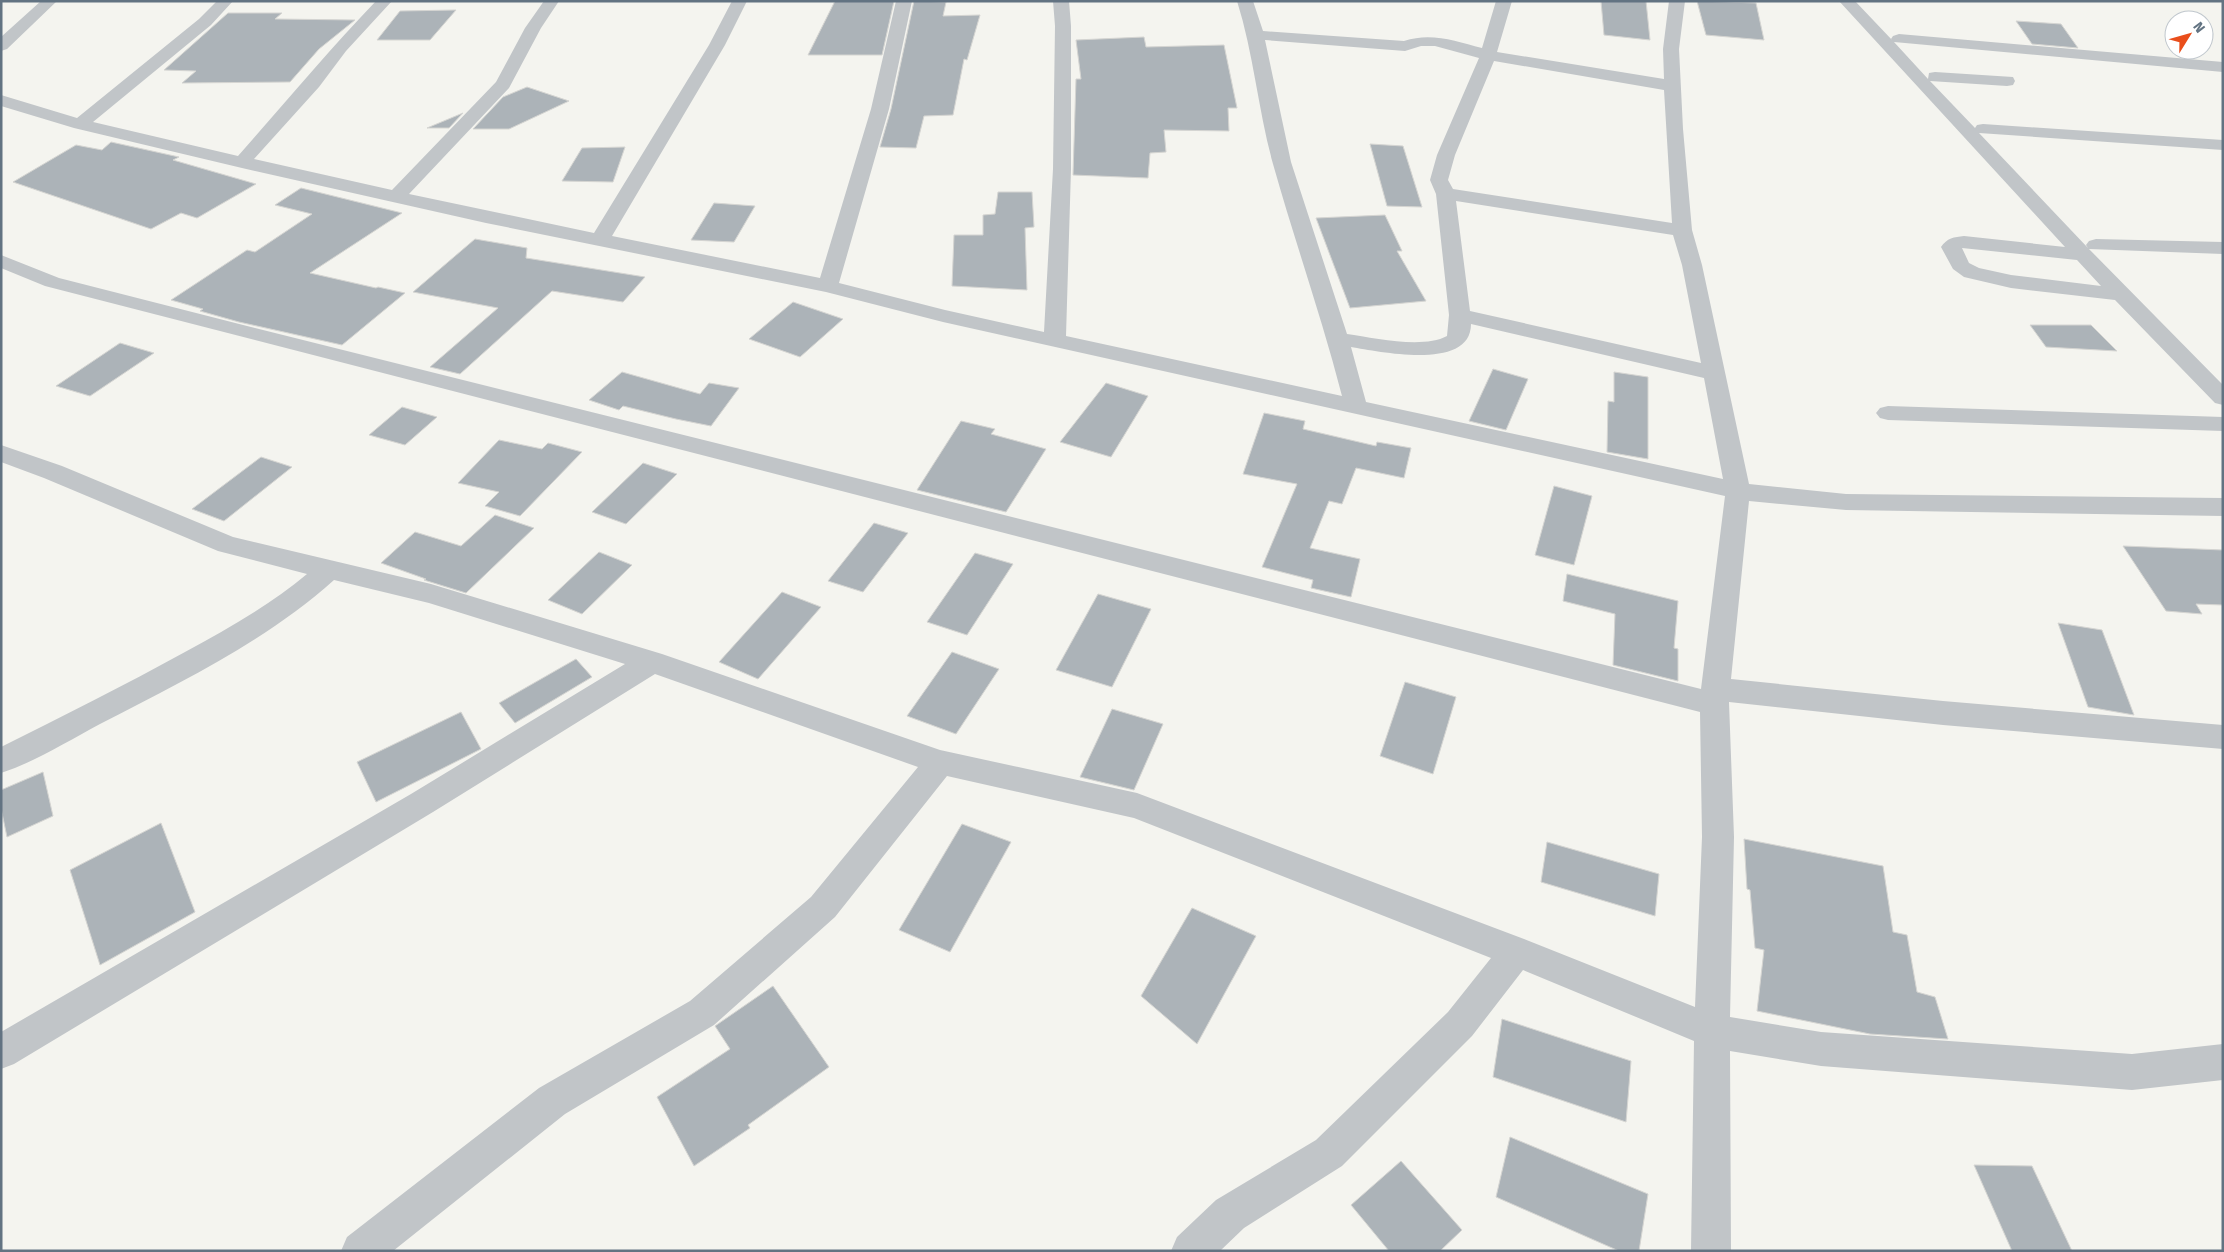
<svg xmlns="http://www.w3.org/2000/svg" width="2224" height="1252" viewBox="0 0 2224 1252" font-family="'Fira Sans',sans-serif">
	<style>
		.building { fill: #acb3b8; stroke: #d5d5d2 }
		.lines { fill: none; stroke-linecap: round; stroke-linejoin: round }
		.minor { fill: #c1c5c8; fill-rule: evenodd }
	</style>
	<rect width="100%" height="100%" fill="#f4f4ef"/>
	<!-- building -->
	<path class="building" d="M835,1H894L882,55H808Z
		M914,1L946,2L943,16L980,15L967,60L964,59L953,115L924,116L916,148L880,147L891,109Z
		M1601,1H1646L1650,40L1604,35Z
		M1697,1L1756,3L1764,40L1706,35Z
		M456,10L430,40H377L400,11Z
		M228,13H282L275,19L355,20L319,49L290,82L182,83L196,71L164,70Z
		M2016,21L2061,24L2078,48L2032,44Z
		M1144,37L1146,47L1224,45L1237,108H1228L1229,131L1164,130L1166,152L1150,153L1148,178L1073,175L1076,79H1081L1076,40Z
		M527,87L569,101L509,129H473L503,97Z
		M463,113L449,128H427Z
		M111,142L179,157L173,160L256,184L197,218L181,213L151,229L13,182L76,145L102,150Z
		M1370,144L1403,146L1422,207L1387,206Z
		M625,147L613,182L562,181L582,148Z
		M301,188L402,213L310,273L376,288L378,287L405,293L342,345L239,322L200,311L203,309L171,300L247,250L255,252L312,214L275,205Z
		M998,192H1032L1034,227L1025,228L1027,290L952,286L954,235H983V215L995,214Z
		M714,203L755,206L734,242L691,240Z
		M1385,215L1402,251H1397L1426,301L1350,308L1316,218Z
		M475,239L527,248L526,258L645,277L623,302L552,291L460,374L430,367L498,308L413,292Z
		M793,302L843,319L800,357L749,339Z
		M2030,325H2091L2117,351L2046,347Z
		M120,343L154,353L90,396L56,386Z
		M1493,369L1528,379L1506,430L1469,421Z
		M622,372L700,394L709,383L739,388L711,426L676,419L623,406L619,410L589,400Z
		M1614,372L1648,377V459L1607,452L1608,401L1614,402Z
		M1106,383L1148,396L1111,457L1060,442Z
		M402,407L437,417L405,445L369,435Z
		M1264,413L1305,421L1303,429L1376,446L1377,442L1411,448L1404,478L1356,468L1342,504L1329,501L1310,548L1360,559L1351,597L1311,588L1313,580L1262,567L1297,484L1243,474Z
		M961,421L995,429L991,434L1046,449L1006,512L917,490Z
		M499,440L542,449L548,443L582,452L520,516L485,506L499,492L458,483Z
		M261,457L292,467L224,521L192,509Z
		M643,463L677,474L626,524L592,512Z
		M1554,486L1592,496L1574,565L1535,555Z
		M495,515L534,528L466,593L424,580L426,579L381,563L415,532L461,546Z
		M874,523L908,533L863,592L828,581Z
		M2123,546L2223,550V605L2196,604L2202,614L2166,611Z
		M599,552L632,565L582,614L548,600Z
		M975,553L1013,564L967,635L927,622Z
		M1567,574L1678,601L1674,648L1678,649V681L1613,665L1615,614L1563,601Z
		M782,592L821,607L758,679L719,662Z
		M1098,594L1151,609L1112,687L1056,670Z
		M2058,623L2102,630L2134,715L2088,707Z
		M952,652L999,669L956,734L907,716Z
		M576,659L592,677L515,723L499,703Z
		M1405,682L1456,697L1433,774L1380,756Z
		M1112,709L1163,724L1134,790L1080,777Z
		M461,712L481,749L376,802L357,762Z
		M43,772L53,816L7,837L1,808V790Z
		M161,823L195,912L100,965L70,870Z
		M962,824L1011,842L950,952L899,930Z
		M1744,839L1883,866L1893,932L1907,935L1917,992L1935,997L1948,1039L1870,1034L1757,1011L1764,950L1755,948L1750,890L1747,889Z
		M1547,842L1659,874L1655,916L1541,882Z
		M1192,908L1256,936L1197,1044L1141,996Z
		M773,986L829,1067L748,1125L750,1128L694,1166L657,1097L730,1049L715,1026Z
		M1502,1019L1631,1061L1626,1122L1493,1077Z
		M1510,1137L1648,1194L1639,1251H1619L1496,1197Z
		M1401,1161L1462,1230L1440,1251H1389L1351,1205Z
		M1974,1165L2032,1166L2072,1251H2012Z"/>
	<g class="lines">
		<!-- minor -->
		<path class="minor" d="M41,1H57L7,49L1,51V37Z
			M217,1H233L211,25L93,122L238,156C284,104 328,51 376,1H392L346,51L319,87L254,159L392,190L496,82L525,28L544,1H559L541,28L509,88L409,194L594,233L709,45L732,1H747L725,45L612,236L820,278L871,109L896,1H912L889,109L839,283L945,310L1044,332L1053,169L1055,26L1053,1H1069L1071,26V169L1066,336L1342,396C1322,318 1295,242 1273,164C1258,110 1254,55 1237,1H1253L1263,31L1404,41C1431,32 1455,41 1482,48L1496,1H1512L1497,52L1664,79L1663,49L1669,1H1685L1679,49L1683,129L1692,230L1702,265L1749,484L1846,494L2223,498V516L1846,510L1749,501L1731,679L1943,701L2223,725V749L1943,725L1729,702L1734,837L1730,1017L1821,1032L2132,1054L2223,1044V1080L2132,1090L1821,1066L1730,1051L1731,1251H1691L1694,1041L1523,970L1472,1036L1342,1166L1244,1228L1220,1251H1171L1177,1237L1216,1200L1316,1140L1448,1012L1491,958L1134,818L947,776L835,917L714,1025L565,1114L393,1251H341L347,1237L539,1088L690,1001L811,897L918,767L655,674L433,812L14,1064L1,1069V1032L411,794L625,664L429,603L334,580C266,641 181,682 100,724C68,741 35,762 1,773V747C63,716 125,685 185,652C227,629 270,605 307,574L218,551L44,478L1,462V445L62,466L233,537L431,584L662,654L940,750L1137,793L1529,941L1695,1007L1702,837L1700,712L45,286L1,268V255L59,278L247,326L1701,689L1725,496L943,322L826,292L486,223L242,168L74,128L1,106V95L77,118L199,19ZM1265,40L1405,51L1421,46H1435L1479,58L1437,155L1430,180L1436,194L1449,315L1447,336C1423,349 1374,338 1347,334L1291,162ZM1494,61L1664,90L1672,223L1453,189L1448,180L1455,155ZM1456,201L1673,235L1682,265L1701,363L1470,311ZM1471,324L1704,378L1723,479L1366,402L1351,347C1381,352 1471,371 1471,324Z
			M1839,1H1855L1893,41L1891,39L1893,36L1899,34L2223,62V72L1894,42L1928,79L1929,73L1935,72L2013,77L2015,81L2013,85L2007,86L1930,81L1975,128L1977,125L1983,124L2223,140V150L1979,133L2088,248L2086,245L2089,241L2096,239L2223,242V254L2089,249L2223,385V405L2215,403L2115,300L2011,288L1964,277L1953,269L1941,247C1947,238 1954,237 1964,236L2065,247ZM1962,248L2077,260L2101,286L2011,275L1979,268L1969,263Z
			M1888,406L2223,417V431L1888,420L1880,418L1876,413L1880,408Z"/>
	</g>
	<!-- border -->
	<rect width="2224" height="1252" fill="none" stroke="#627382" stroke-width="5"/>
	<!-- north arrow -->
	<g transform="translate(2189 35) rotate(53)"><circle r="24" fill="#ffffff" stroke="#c0c7cd"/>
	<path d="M0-4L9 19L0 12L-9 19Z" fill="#e94e1b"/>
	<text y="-8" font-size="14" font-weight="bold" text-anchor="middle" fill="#627382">N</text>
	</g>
</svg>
